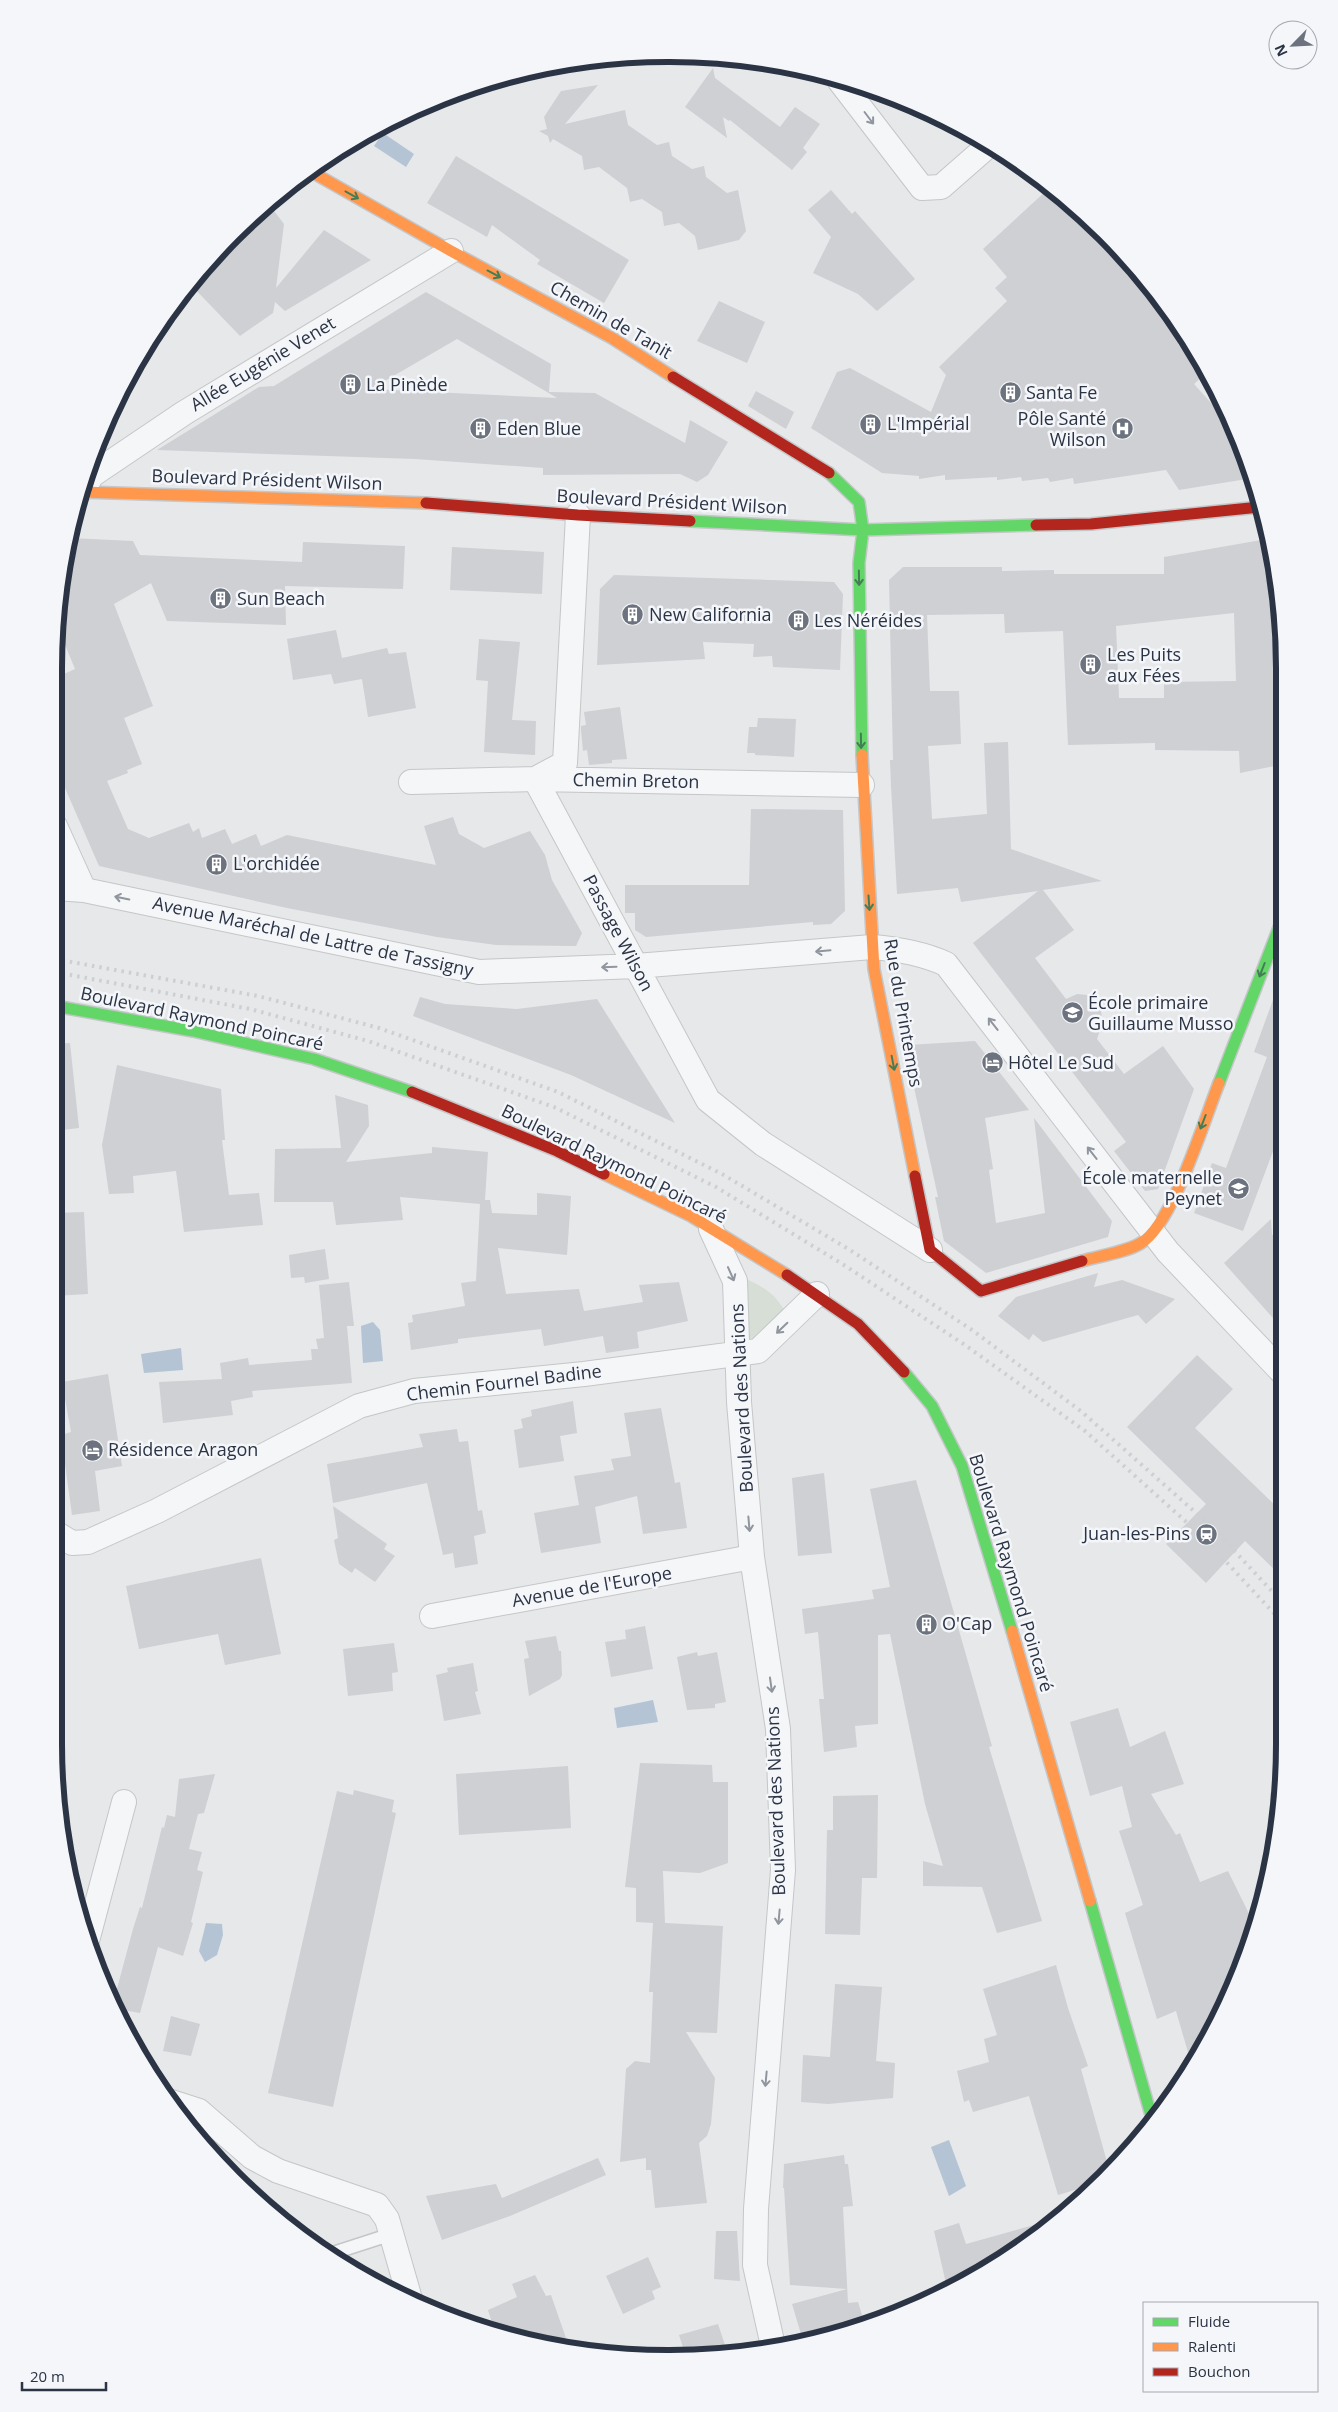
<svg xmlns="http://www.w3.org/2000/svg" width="1338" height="2412" viewBox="0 0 1338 2412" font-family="'Open Sans',sans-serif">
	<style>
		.green { fill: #d6ded6 }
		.water { fill: #b4c4d5 }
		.building { fill: #ced0d3; fill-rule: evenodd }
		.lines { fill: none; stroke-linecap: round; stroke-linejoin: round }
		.lane-casing { stroke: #c4c6c8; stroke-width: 15 }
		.street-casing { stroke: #c4c6c8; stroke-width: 26 }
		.fast-casing { stroke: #c4c6c8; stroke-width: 14 }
		.slow-casing { stroke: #c4c6c8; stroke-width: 14 }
		.jam-casing { stroke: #c4c6c8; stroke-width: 14 }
		.lane { stroke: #f5f6f7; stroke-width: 12 }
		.street { stroke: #f5f6f7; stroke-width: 24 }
		.fast { stroke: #63d668; stroke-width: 11 }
		.slow { stroke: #ff974d; stroke-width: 11 }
		.jam { stroke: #b3261e; stroke-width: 11 }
		.rail { stroke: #cecfd2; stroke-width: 4; stroke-dasharray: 2.5 5; stroke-linecap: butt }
		.oneway { stroke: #90959e }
		.oneway2 { stroke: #447d55 }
		.labels { text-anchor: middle; stroke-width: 5; stroke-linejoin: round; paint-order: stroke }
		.street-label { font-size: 18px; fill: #2b3445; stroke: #f4f6f9 }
		.poi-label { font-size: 18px; fill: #2b3445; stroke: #f4f6f9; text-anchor: start }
		.rim { fill: none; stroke: #2b3445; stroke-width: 6 }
	</style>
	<rect width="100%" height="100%" fill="#e6e8ea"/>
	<!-- green -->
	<path class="green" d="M743,1278C762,1285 777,1295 786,1314L759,1340L748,1338Z"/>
	<!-- water -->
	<path class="water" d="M383,133L414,154L406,167L374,146Z
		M373,1322L380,1330L383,1361L363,1363L361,1326Z
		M181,1348L183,1370L144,1373L141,1354Z
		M653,1700L658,1722L617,1728L614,1708Z
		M206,1923L222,1924L223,1935L217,1955L205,1962L199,1951Z
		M949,2140L966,2186L949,2196L931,2147Z"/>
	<!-- building -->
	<path class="building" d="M713,68L715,78L780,127L795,107L820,124L803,148L807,152L792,170L730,120L729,121L723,117L727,138L685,107Z
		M598,85L565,124L625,110L628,125L657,145L669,142L672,156L692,169L704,166L706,177L727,193L738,190L746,231L739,240L698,250L695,236L679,223L664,226L662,212L642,199L630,202L627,188L599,167L584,170L582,156L553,139L550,143L548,136L539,131L547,129L544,117L561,91Z
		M456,156L629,260L604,303L537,264L540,260L492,225L487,237L427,203Z
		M831,190L852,214L855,211L915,279L877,311L858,294L813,273L831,237L808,210Z
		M1047,190L1104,234L1181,327L1186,337L1178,344L1204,375L1194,384L1227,421L1253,478L1179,490L1166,470L1074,484L1073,478L1050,482L1048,478L1022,481L1021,477L997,480V477L945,480V475L919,479V476L882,473L811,428L837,372L850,368L931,412L946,375L939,367L1007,301L995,288L1007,277L983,249Z
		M266,207L268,210L271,207L284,224L276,288L324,230L371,260L285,311L275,302L273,313L240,336L191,285L206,264Z
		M426,292L551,364L549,392L595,393L685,443L690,420L728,442L708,475L697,482L680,474L543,475V468L415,459L157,450L259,387L274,386ZM457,339L547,392L557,398L371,389Z
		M719,301L765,322L747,363L697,341Z
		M756,391L794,412L786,429L748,406Z
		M70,538L133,541L140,555L302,562L303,542L405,546L403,589L285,586L286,625L167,621L151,583L114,604L153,706L124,718L142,764L127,770L128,773L107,781L128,829L149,838L189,823L193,832L199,828L202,838L225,829L232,844L256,834L261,846L287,835L436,865L424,826L453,817L459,834L484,848L530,831L545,855L552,880L582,933L576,946L496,945L437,937L287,908L99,866L55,765V678L75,669L56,623Z
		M1267,539L1279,589L1280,765L1240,773L1239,751L1155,750V743L1068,745L1063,631L1005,633L1004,614L927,615L930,691H959L961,744L928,746L932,819L987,814L984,743L1008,742L1011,849L1102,881L1043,890L1074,930L1035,958L1066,999L1077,994L1087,995L1099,1003L1103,1021L1097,1039L1124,1074L1163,1046L1194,1089L1158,1189L1145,1191L1114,1151L1126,1142L973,943L1038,891L961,902L958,888L897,894L891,786L890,760H893L889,580L903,567H1002V571L1054,570V574H1164V557ZM1234,613L1236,681L1164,682V698H1119L1116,626Z
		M452,547L544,552L542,594L450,590Z
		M614,575L834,582L843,594L840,670L773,667L772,656L753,657L754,644L703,642L705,659L597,665L600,589Z
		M336,630L342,658L387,648L389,654L406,652L416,708L368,717L362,679L334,684L331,674L293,680L287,639Z
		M479,639L520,642L512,720L536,721L535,755L484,752L488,681L476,680Z
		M620,707L627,759L612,760V763L589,765L587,750L583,751L581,730V726L586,725L584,712Z
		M758,718L796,719L794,757L755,755V753H747L749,727H757Z
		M751,809L843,810L845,911L831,924L813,925V922L646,937L635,930V913H625V885H749Z
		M1278,986L1280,987L1281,1130L1243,1231L1194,1213L1212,1163L1226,1168L1267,1057L1254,1052Z
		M420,997L445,1004L517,1009L597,999L675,1123L571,1075L413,1016Z
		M975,1041L1029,1110L985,1118L993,1169L989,1170L996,1223L1045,1213L1034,1118L1112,1221L1108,1237L986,1273L944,1241L935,1197H938L910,1069H913L908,1045Z
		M70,1043L79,1128L54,1131L55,1044Z
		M117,1065L221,1089L225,1140H222L229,1195L259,1193L263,1225L184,1232L176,1171L133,1176L134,1193L109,1194L102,1145Z
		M335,1095L368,1105L369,1126L346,1162L432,1153V1147L488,1152L485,1200H490L492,1213L537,1215V1193L571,1196L567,1255L498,1248L506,1294L579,1289L584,1311L643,1302L639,1285L679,1282L688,1321L637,1332L639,1348L606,1353L603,1336L544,1346L541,1329L458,1339V1343L411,1350L408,1323L413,1322L412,1315L465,1306L461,1283L476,1281L480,1204L400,1197L403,1220L336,1225L333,1202H274L275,1149L341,1148Z
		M84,1212L88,1294L54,1296V1213Z
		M1271,1219L1272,1235L1281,1233V1327L1224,1263Z
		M325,1249L329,1279L305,1283L304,1277L291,1278L289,1255Z
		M1098,1273L1094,1287L1122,1280L1175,1299L1146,1324L1138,1315L1043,1342L1033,1334L1029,1340L998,1316L1016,1297Z
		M349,1282L354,1326H347L352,1383L252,1391L253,1397L231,1401L233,1415L163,1423L159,1382L222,1379L220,1363L248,1358L249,1365L312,1360L311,1349H318L316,1339L324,1338L319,1285Z
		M1197,1355L1233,1389L1195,1428L1282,1512V1577L1245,1541L1206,1583L1166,1544L1206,1504L1127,1427Z
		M108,1374L122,1466L95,1471L100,1511L72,1515L61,1435L71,1432L62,1382Z
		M573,1401L577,1433L560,1436L564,1461L519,1468L514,1430L523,1428L521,1419L532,1416L531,1410Z
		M661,1408L675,1483L680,1482L687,1528L643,1534L637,1496L595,1507L601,1543L541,1553L534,1513L579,1505L574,1476L614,1470L611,1459L631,1456L624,1413Z
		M457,1429L459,1442L468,1441L478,1511L482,1510L486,1533L474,1536L478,1564L455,1568L453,1553L443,1555L427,1483L333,1503L327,1464L423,1447L419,1434Z
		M824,1473L832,1553L798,1556L792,1478Z
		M916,1480L992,1746L989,1747L1042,1921L997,1933L982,1887L923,1886V1861L943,1866L925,1804L890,1634L878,1635V1724L855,1726L857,1747L824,1752L819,1699H824L818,1632L805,1634L802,1609L874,1599L872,1590L890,1587L870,1489Z
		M333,1506L387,1544L384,1549L395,1556L375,1582L355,1568L352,1573L339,1564L334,1540L338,1538Z
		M261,1558L281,1654L225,1665L218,1634L139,1649L126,1586Z
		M645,1626L653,1669L611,1677L605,1642L626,1639L625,1630Z
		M556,1636L559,1651H561L562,1675L560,1679L529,1696L524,1659L529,1658L525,1641Z
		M394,1643L398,1672L392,1673L393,1691L348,1696L343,1649Z
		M697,1652L698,1656L717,1652L726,1702L715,1704V1708L687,1710L677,1657Z
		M473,1663L478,1691L475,1692L481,1714L444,1721L436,1675L448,1672L447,1668Z
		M1118,1708L1130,1747L1165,1731L1184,1784L1151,1794L1176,1835L1180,1833L1200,1882L1228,1871L1254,1924L1202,2050L1192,2066L1176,2011L1157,2019L1125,1913L1143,1905L1119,1831L1132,1827L1122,1786L1090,1796L1070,1722Z
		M640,1763L712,1765L713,1782H728V1863L700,1873L663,1871L665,1923L723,1926L717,2033L686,2032L715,2078L711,2124L707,2136L699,2143L707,2203L655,2208L651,2170H646V2158L620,2162L626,2069L635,2061L650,2063L653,1992H649L653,1923L636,1922V1888L625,1887Z
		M568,1766L571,1828L459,1835L456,1774Z
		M215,1774L204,1813L198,1814L189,1849L202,1852L197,1870L203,1872L191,1922L193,1923L183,1956L158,1947L140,2013L118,2009L121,1997L115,1996L133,1929L140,1907L142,1908L162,1827L164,1828L167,1815L175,1817L179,1779Z
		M354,1790L394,1800L392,1812L396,1813L333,2107L268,2093L337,1791L353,1795Z
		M878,1795L877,1878H862L860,1935L825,1934L827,1830H833V1796Z
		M1056,1965L1068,2008L1088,2066L1081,2069L1109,2169L1095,2184L1058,2195L1029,2096L973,2112L969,2100L964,2102L957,2071L989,2062L984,2039L997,2035L983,1989Z
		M835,1984L882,1987L876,2061L895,2063L893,2098L828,2104L801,2102L803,2055L830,2057Z
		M171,2016L200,2024L191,2056L163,2051Z
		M844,2155L845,2164H848L853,2206L843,2207L848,2303L858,2302L865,2325L828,2337L803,2341L792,2304L847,2289L790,2285L784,2188H783L784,2164Z
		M598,2158L606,2175L510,2216L442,2240L426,2196L496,2184L502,2198Z
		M1055,2219L1011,2255L947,2288L934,2231L959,2223L966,2244Z
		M716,2231H737L740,2281L714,2279Z
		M648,2257L661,2287L652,2291L655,2299L623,2314L606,2276Z
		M535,2275L546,2296L551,2295L566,2338L550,2344L510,2337L495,2332L488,2310L517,2297L512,2284Z
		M718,2324L728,2354L710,2357H686L679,2335Z"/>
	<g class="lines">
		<defs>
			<path id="lane" d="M327,2255L392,2234"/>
			<path id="street" d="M839,80L922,188L941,187L989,145
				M84,488L92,475L184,413L451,251
				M537,778L565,763L578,515
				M535,779L708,1100L763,1144L930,1250
				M411,782L535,779L862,785
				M55,826L84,890
				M55,888L84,890L479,972L636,966L872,947C898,949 922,953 946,964L1168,1252L1282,1372
				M711,1229L735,1281L739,1402L752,1557L778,1729L783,1870L756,2209L755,2265L773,2346
				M54,1532L72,1543L88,1542L157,1511L359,1406L414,1391L584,1374L758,1351L817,1294
				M432,1616L752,1557
				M87,1941L124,1802
				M171,2102L199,2111L252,2157L278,2171L377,2205L387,2219L410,2299"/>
			<path id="fast" d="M829,473L859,502L863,530L859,563L862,755
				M690,521L863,530L1036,525
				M55,1006L193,1031L314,1059L412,1092
				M1219,1083L1280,925
				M904,1372L932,1406L962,1466L1012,1631
				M1090,1901L1153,2122"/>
			<path id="slow" d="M310,171L451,251L612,338L673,377
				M82,492L426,503
				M862,755L874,969L915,1176
				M604,1174L691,1216L787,1275
				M1082,1261C1099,1256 1127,1252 1141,1243C1173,1224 1204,1120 1219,1083
				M1012,1631L1090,1901"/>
			<path id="jam" d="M673,377L829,473
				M426,503L578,515L690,521
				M1036,525L1091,524L1260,507
				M412,1092L557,1151L604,1174
				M915,1176L930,1250L981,1291L1082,1261
				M787,1275L858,1324L904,1372"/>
		</defs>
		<!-- lane casing -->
		<use href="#lane" class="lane-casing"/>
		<!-- street casing -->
		<use href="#street" class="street-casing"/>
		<!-- fast casing -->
		<use href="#fast" class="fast-casing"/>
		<!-- slow casing -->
		<use href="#slow" class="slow-casing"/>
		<!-- jam casing -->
		<use href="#jam" class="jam-casing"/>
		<!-- lane -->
		<use href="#lane" class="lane"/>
		<!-- street -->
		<use href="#street" class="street"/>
		<!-- fast -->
		<use href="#fast" class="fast"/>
		<!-- slow -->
		<use href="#slow" class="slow"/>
		<!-- jam -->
		<use href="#jam" class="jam"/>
		<!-- rail -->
		<path class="rail" d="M55,959L258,996L379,1028L558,1092L722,1174L850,1250L972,1330L1082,1412L1212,1527L1282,1602
			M55,972L250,1009L368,1041L554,1107L716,1187L844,1265L965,1345L1085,1431L1203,1537L1282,1622"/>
	</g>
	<!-- one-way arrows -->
	<defs><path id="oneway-shaft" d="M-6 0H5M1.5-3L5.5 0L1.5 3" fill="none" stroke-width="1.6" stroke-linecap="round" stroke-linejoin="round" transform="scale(1.25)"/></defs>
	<g class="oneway">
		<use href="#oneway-shaft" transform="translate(869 118) rotate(53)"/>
		<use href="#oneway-shaft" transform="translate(122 898) rotate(-168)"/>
		<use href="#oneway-shaft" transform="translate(823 951) rotate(175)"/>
		<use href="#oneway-shaft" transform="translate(609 967) rotate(178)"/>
		<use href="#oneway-shaft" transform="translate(993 1024) rotate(-128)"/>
		<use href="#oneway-shaft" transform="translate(1092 1153) rotate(-128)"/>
		<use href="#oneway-shaft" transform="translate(731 1274) rotate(66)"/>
		<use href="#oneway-shaft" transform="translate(782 1328) rotate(136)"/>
		<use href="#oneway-shaft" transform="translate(749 1524) rotate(85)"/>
		<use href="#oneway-shaft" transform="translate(771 1685) rotate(82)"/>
		<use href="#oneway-shaft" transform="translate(779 1917) rotate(95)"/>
		<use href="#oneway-shaft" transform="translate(766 2079) rotate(95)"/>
	</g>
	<g class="oneway2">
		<use href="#oneway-shaft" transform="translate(352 195) rotate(29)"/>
		<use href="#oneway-shaft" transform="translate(494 274) rotate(28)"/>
		<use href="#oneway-shaft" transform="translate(859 578) rotate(89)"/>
		<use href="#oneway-shaft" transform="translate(861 741) rotate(89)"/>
		<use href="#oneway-shaft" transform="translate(869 903) rotate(86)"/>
		<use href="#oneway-shaft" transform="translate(1262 970) rotate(111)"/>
		<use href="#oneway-shaft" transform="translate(893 1063) rotate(79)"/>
		<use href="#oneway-shaft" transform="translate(1203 1122) rotate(111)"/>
	</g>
	<!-- icons -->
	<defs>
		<symbol id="building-disc" viewBox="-11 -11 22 22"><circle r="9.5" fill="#6c737f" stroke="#f4f6f9"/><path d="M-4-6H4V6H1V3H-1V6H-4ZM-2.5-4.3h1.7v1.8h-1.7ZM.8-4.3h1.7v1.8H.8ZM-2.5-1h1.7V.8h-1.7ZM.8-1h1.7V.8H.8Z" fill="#fff"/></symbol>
		<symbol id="hospital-disc" viewBox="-11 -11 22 22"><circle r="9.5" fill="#6c737f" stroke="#f4f6f9"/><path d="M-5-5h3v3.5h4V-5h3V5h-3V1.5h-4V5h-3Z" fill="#fff"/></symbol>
		<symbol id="school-disc" viewBox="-11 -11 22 22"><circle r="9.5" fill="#6c737f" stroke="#f4f6f9"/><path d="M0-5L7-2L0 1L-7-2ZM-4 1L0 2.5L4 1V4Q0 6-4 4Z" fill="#fff"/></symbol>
		<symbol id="hotel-disc" viewBox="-11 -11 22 22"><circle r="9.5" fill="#6c737f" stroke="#f4f6f9"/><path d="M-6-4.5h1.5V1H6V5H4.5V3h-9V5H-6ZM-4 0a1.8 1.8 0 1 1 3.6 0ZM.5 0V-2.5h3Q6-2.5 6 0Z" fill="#fff"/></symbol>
		<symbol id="station-disc" viewBox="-11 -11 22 22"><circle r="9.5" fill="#6c737f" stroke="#f4f6f9"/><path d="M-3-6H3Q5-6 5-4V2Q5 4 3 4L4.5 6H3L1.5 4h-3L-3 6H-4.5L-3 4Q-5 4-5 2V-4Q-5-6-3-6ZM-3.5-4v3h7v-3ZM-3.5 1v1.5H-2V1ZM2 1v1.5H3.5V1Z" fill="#fff"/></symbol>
	</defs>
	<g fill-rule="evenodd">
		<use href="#building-disc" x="338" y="372" width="25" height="25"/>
		<use href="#building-disc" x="998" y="380" width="25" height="25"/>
		<use href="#building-disc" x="858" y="412" width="25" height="25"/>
		<use href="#building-disc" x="468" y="416" width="25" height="25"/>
		<use href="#hospital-disc" x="1110" y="416" width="25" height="25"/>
		<use href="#building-disc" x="208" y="586" width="25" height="25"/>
		<use href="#building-disc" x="620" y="602" width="25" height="25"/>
		<use href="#building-disc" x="786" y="608" width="25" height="25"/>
		<use href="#building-disc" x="1078" y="652" width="25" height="25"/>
		<use href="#building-disc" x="204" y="852" width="25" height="25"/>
		<use href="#school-disc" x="1060" y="1000" width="25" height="25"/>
		<use href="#hotel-disc" x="980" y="1050" width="25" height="25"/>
		<use href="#school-disc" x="1226" y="1176" width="25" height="25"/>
		<use href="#hotel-disc" x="80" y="1438" width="25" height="25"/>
		<use href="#station-disc" x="1194" y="1522" width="25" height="25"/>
		<use href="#building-disc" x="914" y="1612" width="25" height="25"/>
	</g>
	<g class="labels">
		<!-- street labels -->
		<g class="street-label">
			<text transform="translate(611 320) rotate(30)" y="6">Chemin de Tanit</text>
			<text transform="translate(263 364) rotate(-31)" y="6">Allée Eugénie Venet</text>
			<text transform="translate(267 480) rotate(2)" y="6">Boulevard Président Wilson</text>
			<text transform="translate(672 502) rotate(3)" y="6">Boulevard Président Wilson</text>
			<text transform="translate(636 781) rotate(1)" y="6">Chemin Breton</text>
			<text transform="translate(618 933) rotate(62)" y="6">Passage Wilson</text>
			<text transform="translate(313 937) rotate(12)" y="6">Avenue Maréchal de Lattre de Tassigny</text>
			<text transform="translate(903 1013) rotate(80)" y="6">Rue du Printemps</text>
			<text transform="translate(202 1019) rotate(12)" y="6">Boulevard Raymond Poincaré</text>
			<text transform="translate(614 1164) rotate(26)" y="6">Boulevard Raymond Poincaré</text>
			<text transform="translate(504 1383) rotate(-7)" y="6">Chemin Fournel Badine</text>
			<text transform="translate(742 1398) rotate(-93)" y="6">Boulevard des Nations</text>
			<text transform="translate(1011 1573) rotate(73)" y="6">Boulevard Raymond Poincaré</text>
			<text transform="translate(592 1587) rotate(-10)" y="6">Avenue de l'Europe</text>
			<text transform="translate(776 1801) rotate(-92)" y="6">Boulevard des Nations</text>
		</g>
		<!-- poi labels -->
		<g class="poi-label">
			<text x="366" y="391">La Pinède</text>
			<text x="1026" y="399">Santa Fe</text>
			<text x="1106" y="425" text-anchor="end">Pôle Santé<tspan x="1106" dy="21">Wilson</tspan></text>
			<text x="887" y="430">L'Impérial</text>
			<text x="497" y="435">Eden Blue</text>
			<text x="237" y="605">Sun Beach</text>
			<text x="649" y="621">New California</text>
			<text x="814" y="627">Les Néréides</text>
			<text x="1107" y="661">Les Puits<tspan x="1107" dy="21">aux Fées</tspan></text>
			<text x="233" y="870">L'orchidée</text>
			<text x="1088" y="1009">École primaire<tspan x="1088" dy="21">Guillaume Musso</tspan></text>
			<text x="1008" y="1069">Hôtel Le Sud</text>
			<text x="1222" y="1184" text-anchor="end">École maternelle<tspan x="1222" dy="21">Peynet</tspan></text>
			<text x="108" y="1456">Résidence Aragon</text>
			<text x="1190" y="1540" text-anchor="end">Juan-les-Pins</text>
			<text x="942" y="1630">O'Cap</text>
		</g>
	</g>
	<!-- crop -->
	<path d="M0 0H1338V2412H0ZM668 62H670A606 606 0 0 1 1276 668V1744A606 606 0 0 1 670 2350H668A606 606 0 0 1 62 1744V668A606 606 0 0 1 668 62Z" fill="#f4f6f9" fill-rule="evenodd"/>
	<path class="rim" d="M668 62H670A606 606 0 0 1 1276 668V1744A606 606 0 0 1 670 2350H668A606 606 0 0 1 62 1744V668A606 606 0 0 1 668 62Z"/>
	<!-- legend -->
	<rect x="1143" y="2302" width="175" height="90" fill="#f4f6f9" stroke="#a4a8b1"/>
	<rect x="1153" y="2318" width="25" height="8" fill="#63d668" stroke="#a4a8b1"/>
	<text x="1188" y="2327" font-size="15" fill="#2b3445">Fluide</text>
	<rect x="1153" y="2343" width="25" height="8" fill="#ff974d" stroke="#a4a8b1"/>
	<text x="1188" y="2352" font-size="15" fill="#2b3445">Ralenti</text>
	<rect x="1153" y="2368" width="25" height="8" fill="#b3261e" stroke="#a4a8b1"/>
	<text x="1188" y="2377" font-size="15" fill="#2b3445">Bouchon</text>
	<!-- north arrow -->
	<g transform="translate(1293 45) rotate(246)"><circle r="24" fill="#f4f6f9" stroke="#a4a8b1"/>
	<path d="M0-4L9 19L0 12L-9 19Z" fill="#6c737f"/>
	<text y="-8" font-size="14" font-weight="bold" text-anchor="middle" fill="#2b3445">N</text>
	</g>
	<!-- scale -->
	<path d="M22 2382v8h84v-8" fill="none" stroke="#2b3445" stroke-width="2.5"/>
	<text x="30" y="2382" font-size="15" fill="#2b3445" stroke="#f4f6f9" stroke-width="4" paint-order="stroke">20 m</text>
</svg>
